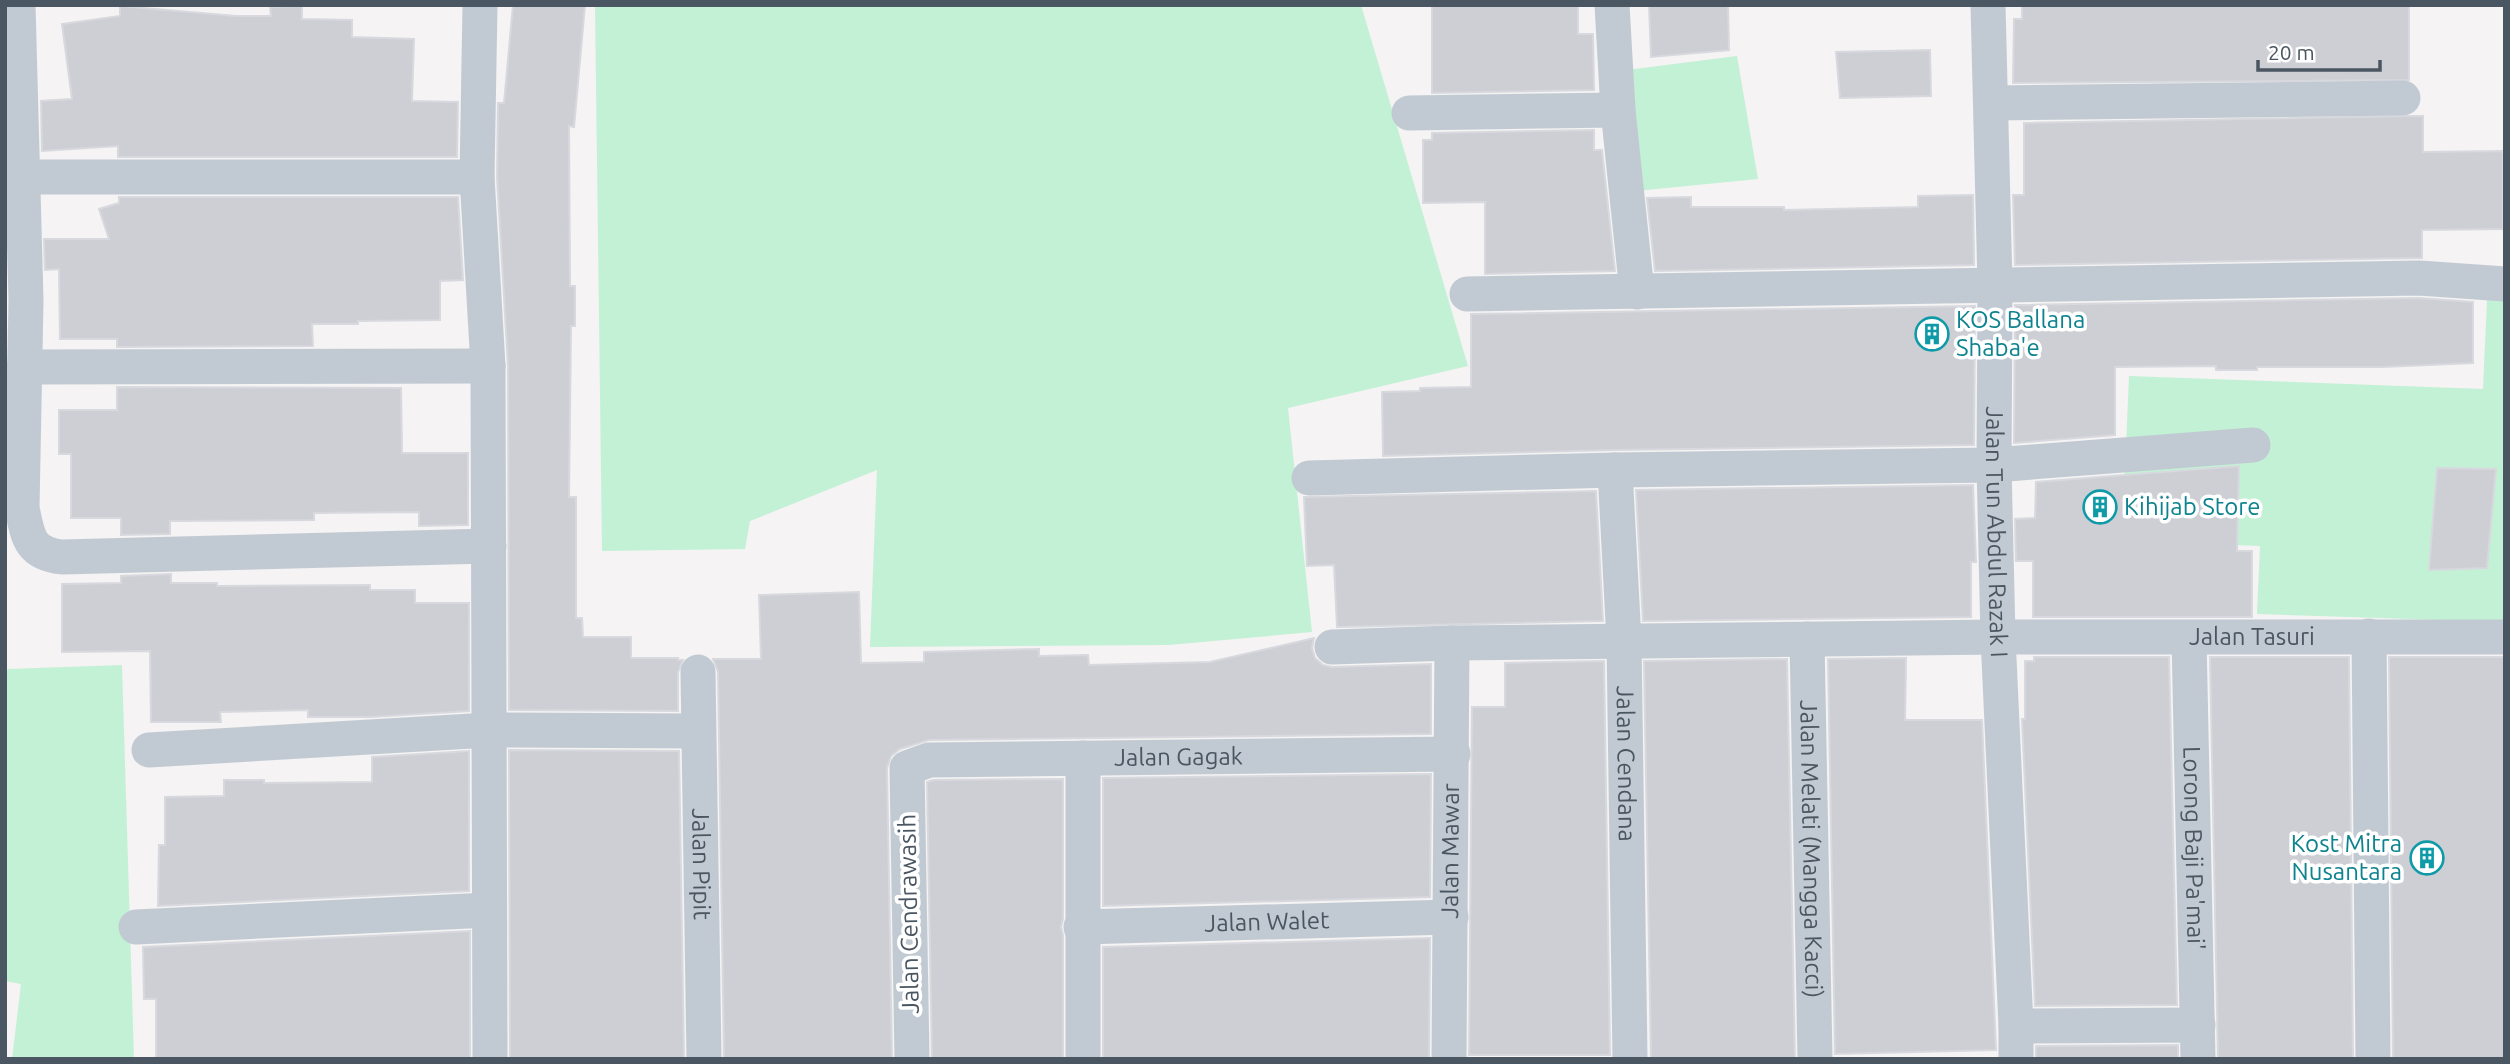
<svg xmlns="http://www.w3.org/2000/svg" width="2510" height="1064" viewBox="0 0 2510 1064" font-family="Ubuntu,sans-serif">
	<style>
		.green { fill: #c3f1d5 }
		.building { fill: #cdcfd5; stroke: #d7d9de; stroke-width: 2 }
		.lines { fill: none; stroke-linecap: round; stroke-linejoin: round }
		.minor { stroke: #c1cad2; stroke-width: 35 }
		.labels { text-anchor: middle; stroke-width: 7; stroke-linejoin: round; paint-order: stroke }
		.culture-label { font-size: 24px; fill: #0d838f; stroke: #fff; text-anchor: start }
		.street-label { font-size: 24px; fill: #4a5661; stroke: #fff }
	</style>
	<rect width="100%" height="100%" fill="#f5f3f3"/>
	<!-- green -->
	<path class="green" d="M595,5H1361L1468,366L1288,408L1312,632L1169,645L870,647L877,470L750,521L745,549L602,551Z
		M1737,56L1758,179L1636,191L1619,71Z
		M2487,300L2505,301V622L2257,614L2260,546L2122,541L2129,376L2483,389Z
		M122,665L134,1059H12L21,984L5,981V676L8,669Z"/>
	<!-- building -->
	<path class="building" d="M513,5H585L574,127L569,126L570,286H575V326H571L569,497H576V618H582L583,637H631V658H678V660H683L678,672V711L509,710L508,366L497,177L498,103H504Z
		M1432,5H1578V34H1593L1594,90L1432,93Z
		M1649,5H1728L1729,50L1651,57Z
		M2022,5H2409V80L2013,83L2014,19H2022Z
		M120,6L236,16H271L270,7L302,6V19L352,20V37L414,39L412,101L458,102L457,157H118V146L42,151L41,101L72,99L62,24L120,16Z
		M1930,50L1931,96L1840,98L1836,52Z
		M2410,116H2423V152L2503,151V229L2422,230V258L2015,265L2013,195H2024V123Z
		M1594,130V150H1602L1615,271L1485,274V202L1423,203V140H1432V133Z
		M1973,195L1974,265L1655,271L1647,198L1691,197V207H1784V210L1918,207V196Z
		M119,197H458L463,280L440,281V320L358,321V324H312L313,346L117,347V339H60L59,269L45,270L44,239H109L99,209L119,203Z
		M2418,298L2473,302V363L2383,367H2257V370H2216V366L2115,367V435L2014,443L2015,305Z
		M1975,306L1974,445L1615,450L1383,456L1382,392L1420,391V388L1471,387V314Z
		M117,387L401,388L402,453H468V525L419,526V512L314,513V520L170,521V534L121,535V518H71V454H59V410H117Z
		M2239,466L2237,551H2252V617H2033V561H2016L2015,519L2035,518L2036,482Z
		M2437,468L2496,469L2487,568L2429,570Z
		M1973,485L1976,562H1971V617L1643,621L1636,490Z
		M1596,491L1603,621L1337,627L1334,565L1307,566L1304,497Z
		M171,574V583H217V586L370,585V590H415V603H469V711L371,717H308V710L220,712L221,722H151L150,651L62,652V584L121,583V576Z
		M859,592L861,663L924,662V652L1039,649V656L1088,655L1089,665L1210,662L1314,638L1312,648L1315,658L1323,665L1332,667L1431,664V734L929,740L900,749L891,756L887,768L892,1059H724L718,672L713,659H761L759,595Z
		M2034,657H2169L2177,1005L2035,1006L2022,719H2025V661H2034Z
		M2210,657H2349L2353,1059H2218Z
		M2389,657H2505V1059H2393Z
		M1906,658L1905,720H1982L1996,1050L1835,1054L1828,659Z
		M1787,659L1795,1059H1651L1644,661Z
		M1604,661L1610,1055H1469L1472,707H1505V663Z
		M509,750L679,751L684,1059H510Z
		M469,751V891L158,906L159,845H165V797L224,796V780H264V783L372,782V757Z
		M1431,774L1430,897L1103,906V778Z
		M1063,779V919L1061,927L1063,935V1059H932L927,782L933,780Z
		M470,931V1059H156V999H144L143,947Z
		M1430,938L1429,1059H1103V947Z
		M2178,1045V1059H2036V1046Z"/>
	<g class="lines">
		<!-- minor -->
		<g class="minor">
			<path d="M18,5L26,300L22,508C28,537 29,553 62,557L489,546"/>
			<path d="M480,5L477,177L488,366L490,1059"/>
			<path d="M1612,5L1618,110L1637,292"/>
			<path id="s1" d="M1988,5L1995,285L1994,465L1998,637L2016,1026V1059"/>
			<path d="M1991,103L2403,98"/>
			<path d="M1409,113L1618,110"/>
			<path d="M24,177H477"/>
			<path d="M1467,294L2419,278L2505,284"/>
			<path d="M24,367L488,366"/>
			<path id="s2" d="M1615,470L1624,641L1630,1059"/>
			<path d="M1309,478L1615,470L1994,465L2253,445"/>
			<path d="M2369,636L2373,1059"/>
			<path id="s3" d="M2189,638L2198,1059"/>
			<path id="s4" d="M1807,639L1815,1059"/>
			<path id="s5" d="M1332,647L1452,643L1998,637H2505"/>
			<path id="s6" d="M698,672L704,1059"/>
			<path d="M149,750L489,730L698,731"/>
			<path d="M136,927L489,910"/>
			<path id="s7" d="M1081,927L1451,917"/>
			<path d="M2016,1026L2198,1025"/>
			<path id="s8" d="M912,1059L907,768L929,760L1453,754"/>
			<path d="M1083,1059V758"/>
			<path id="s9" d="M1449,1059L1452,643"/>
		</g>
	</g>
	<!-- icons -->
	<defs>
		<symbol id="building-ring" viewBox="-11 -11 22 22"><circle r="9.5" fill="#fff" stroke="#0f9aa8" stroke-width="1.5"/><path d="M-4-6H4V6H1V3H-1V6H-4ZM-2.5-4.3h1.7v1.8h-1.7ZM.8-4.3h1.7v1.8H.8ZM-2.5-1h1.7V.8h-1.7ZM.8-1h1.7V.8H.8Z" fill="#0f9aa8"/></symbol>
	</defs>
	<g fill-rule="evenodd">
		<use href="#building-ring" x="1913" y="315" width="38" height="38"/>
		<use href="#building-ring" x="2081" y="488" width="38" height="38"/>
		<use href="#building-ring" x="2408" y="839" width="38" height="38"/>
	</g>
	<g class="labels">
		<!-- culture labels -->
		<g class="culture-label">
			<text x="1956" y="328">KOS Ballana<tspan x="1956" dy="28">Shaba'e</tspan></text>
			<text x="2124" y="515">Kihijab Store</text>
			<text x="2402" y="852" text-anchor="end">Kost Mitra<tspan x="2402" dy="28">Nusantara</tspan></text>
		</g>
		<!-- street labels -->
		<g class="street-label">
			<text dy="8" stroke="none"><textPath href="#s1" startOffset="527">Jalan Tun Abdul Razak I</textPath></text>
			<text dy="8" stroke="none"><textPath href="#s5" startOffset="920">Jalan Tasuri</textPath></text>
			<text dy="8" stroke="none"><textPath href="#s8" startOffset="564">Jalan Gagak</textPath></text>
			<text dy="8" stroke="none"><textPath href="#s2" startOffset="294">Jalan Cendana</textPath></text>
			<text dy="8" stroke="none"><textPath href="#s3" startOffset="210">Lorong Baji Pa'mai'</textPath></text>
			<text dy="8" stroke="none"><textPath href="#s4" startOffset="210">Jalan Melati (Mangga Kacci)</textPath></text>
			<text dy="8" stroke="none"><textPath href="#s9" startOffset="208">Jalan Mawar</textPath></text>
			<text dy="8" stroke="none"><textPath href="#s6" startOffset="192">Jalan Pipit</textPath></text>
			<text transform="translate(909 914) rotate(-91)" y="8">Jalan Cendrawasih</text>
			<text dy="8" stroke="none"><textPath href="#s7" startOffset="186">Jalan Walet</textPath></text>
		</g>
	</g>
	<!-- border -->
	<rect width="2510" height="1064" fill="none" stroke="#4a5661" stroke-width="14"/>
	<!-- scale -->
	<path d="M2258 60v10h122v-10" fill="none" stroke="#4a5661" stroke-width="3.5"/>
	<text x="2268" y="60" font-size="21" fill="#4a5661" stroke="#ffffff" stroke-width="5" paint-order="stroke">20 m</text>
</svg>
